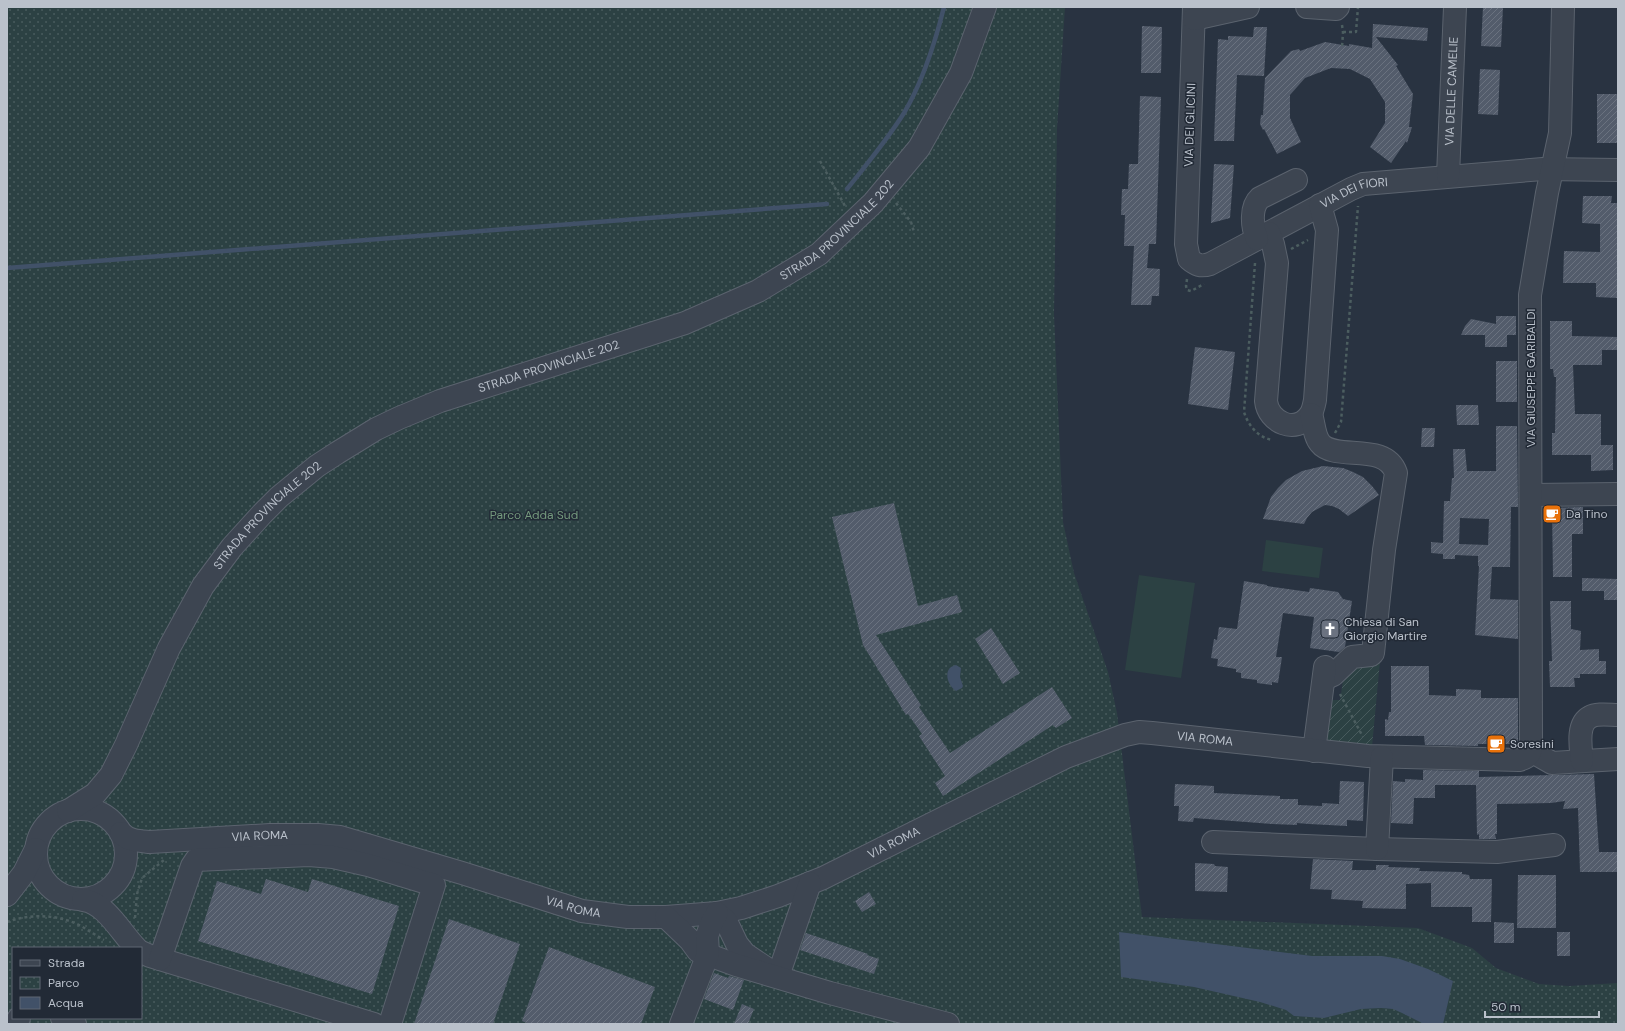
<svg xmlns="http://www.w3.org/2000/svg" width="1625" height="1031" viewBox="0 0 1625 1031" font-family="'DM Sans',sans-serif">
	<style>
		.grass { fill: #2c4143 }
		.park { fill: url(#park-dots); fill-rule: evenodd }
		.garden { fill: url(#garden-furrows) }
		.water { fill: #415168 }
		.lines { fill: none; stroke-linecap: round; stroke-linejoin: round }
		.stream { stroke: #415168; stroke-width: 4.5 }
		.building { fill: url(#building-hatch); fill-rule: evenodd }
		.minor-casing { stroke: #5b636e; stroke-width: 24 }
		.path { stroke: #4c5e60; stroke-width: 2.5; stroke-dasharray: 3 3; stroke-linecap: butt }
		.minor { stroke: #3d4551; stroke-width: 22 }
		.labels { text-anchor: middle; stroke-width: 3; stroke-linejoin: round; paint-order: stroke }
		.street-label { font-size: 12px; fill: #bac1cb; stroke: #222a36 }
		.poi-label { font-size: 12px; fill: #bac1cb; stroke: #222a36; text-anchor: start }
		.park-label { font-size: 12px; fill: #74997d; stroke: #222a36 }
	</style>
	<defs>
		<pattern id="park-dots" width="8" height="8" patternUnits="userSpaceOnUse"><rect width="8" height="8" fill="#2c4143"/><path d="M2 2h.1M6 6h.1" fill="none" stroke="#485b5d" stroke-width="1.8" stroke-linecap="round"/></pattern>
		<pattern id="garden-furrows" width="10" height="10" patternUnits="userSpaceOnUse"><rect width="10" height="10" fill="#2c4143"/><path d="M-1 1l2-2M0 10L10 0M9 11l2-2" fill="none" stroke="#485b5d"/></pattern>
		<pattern id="building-hatch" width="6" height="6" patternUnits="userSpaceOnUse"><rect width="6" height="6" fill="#535c6b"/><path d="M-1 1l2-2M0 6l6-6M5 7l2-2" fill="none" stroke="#6a727f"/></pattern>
	</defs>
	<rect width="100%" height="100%" fill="#293341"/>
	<!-- grass -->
	<path class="grass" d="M1266,540L1323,548L1319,578L1262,571Z
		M1139,575L1195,583L1181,678L1125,670Z"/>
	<!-- park -->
	<path class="park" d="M7,7H1065L1057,129L1054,314L1063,522L1074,573L1108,672L1117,713L1142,917L1418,928L1472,948L1496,968L1539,984L1569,986L1618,983V1024H7ZM13,948H141V1018H13Z"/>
	<!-- garden -->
	<path class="garden" d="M1380,661L1372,747L1329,743L1326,740L1330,700H1340L1343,681L1349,670Z"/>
	<!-- water -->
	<path class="water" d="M956,665L961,668L960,677L963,686L962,688L956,691C947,685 942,668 956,665Z
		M1119,932L1312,956H1382L1400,959L1428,969L1453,981L1443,1024H1424L1402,1013L1393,1009L1381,1008L1361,1009L1324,1018L1294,1016L1286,1010L1260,1002L1194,987L1121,977Z"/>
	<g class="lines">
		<!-- stream -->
		<path class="stream" d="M847,189C867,164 887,140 904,113C923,81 935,43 944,7
			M7,268L827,204"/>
	</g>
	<!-- building -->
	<path class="building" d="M1483,7H1503L1501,47L1481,46Z
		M1373,24L1428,28L1427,41L1376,37L1398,65L1396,66L1413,94L1409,127H1412L1407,143L1406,141L1391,163L1370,147L1385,123V102L1370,79L1350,69L1331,68L1305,78L1290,95V118L1301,142L1277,154L1264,129L1263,130L1260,124L1261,115H1263L1265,78L1291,51L1299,49L1300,51L1325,42L1349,46V44L1372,48Z
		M1142,26L1162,27L1161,73H1141Z
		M1254,27H1267L1264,76L1237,75L1234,141H1214L1218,39L1228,40V36L1253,37Z
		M1480,69L1500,70L1498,115L1478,114Z
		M1597,94H1618V143H1597Z
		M1140,96L1161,97L1156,244H1149L1147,268L1160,269L1159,296H1152L1151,305H1131L1134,246H1124L1125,215H1121L1122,189H1128L1129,164H1138Z
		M1214,164L1234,165L1230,218L1211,223Z
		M1583,196H1612L1611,203H1618V298L1596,297V283H1563L1564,251L1600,252V224L1582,223Z
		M1496,316H1516V335H1507V347H1485V335H1461L1465,326L1471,319L1496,324Z
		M1550,321H1572V336L1618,337V350H1602V365H1573L1575,414H1601V445H1613V470L1591,471V455H1552V433H1555L1556,377H1554L1553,369H1550Z
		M1195,347L1235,352L1228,410L1188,404Z
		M1496,361H1517V402H1496Z
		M1456,405H1478L1479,425H1457Z
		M1496,426H1517L1518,507H1511L1510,567H1492L1490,599L1518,600V639L1475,635L1479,566H1478V556L1455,555V559H1443V554L1431,553V542L1443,543L1444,501H1450L1452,478H1454L1453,449H1465L1467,471H1496ZM1460,518L1489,519L1488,545L1459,544Z
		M1422,428H1435L1434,447H1421Z
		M1323,466L1343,468L1353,472L1363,477L1372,486L1379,495L1348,516L1339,509L1332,506L1325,505L1312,512L1307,518L1304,524L1263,519L1271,497L1278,488L1286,480L1302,471Z
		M894,503L918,606L957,595L962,612L876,635L921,705L919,707L950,753L1052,687L1072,718L1056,728L1053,725L943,796L935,783L945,776L919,736L922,734L908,714L906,715L863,645L832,517Z
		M1583,507V534H1572V577H1553L1552,508Z
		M1582,578L1617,579V600H1604V591H1582Z
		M1244,581L1267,585V586L1309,592L1310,588L1338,592L1343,599L1352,601L1345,647L1339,652L1310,648L1314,617L1283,613L1276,657H1282L1278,683L1272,682V685L1257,683V680L1241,678V673L1236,672V669L1217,666L1218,659L1211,658L1214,639L1217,640L1219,627L1237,629Z
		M1550,601H1571V629L1581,631L1580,650L1599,649V661H1606V674H1580V678H1574L1575,687H1550L1549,661H1552Z
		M991,628L1020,673L1003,684L975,639Z
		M1391,666H1429V695L1456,696V689L1481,690V698H1518V744H1478V746L1425,745L1424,736H1385V719L1388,720L1389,712H1391Z
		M1423,770L1479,771V777L1594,774L1599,852H1618V872H1580L1578,808L1563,809L1565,801L1551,803L1497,804V834H1495L1496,839H1479V834L1477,835L1476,785H1435V798H1414L1413,824L1391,823L1393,781L1405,782V779L1423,780Z
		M1340,781L1364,782L1363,821L1347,820V826L1309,824L1297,823V825L1272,824L1194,818L1193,822L1178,821L1179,806H1174L1175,784L1214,786V793L1280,796V799H1298V805L1322,806V803L1339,804Z
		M1313,859L1353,861L1352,870H1376V865H1389L1388,867L1420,868L1419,871L1462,872V874L1469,875L1470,879H1492L1491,922H1472V907H1431V883L1406,884V909L1362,908L1363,901L1331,899L1332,890L1310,889Z
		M1195,863L1214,864L1215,866L1228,867L1227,892L1195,891Z
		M1518,875H1556V928H1517Z
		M266,879L308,892L312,879L399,906L372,994L198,941L217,881L261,894Z
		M869,892L876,904L862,912L855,901Z
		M449,919L520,944L493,1024H414Z
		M1494,922L1514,923V943H1494Z
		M1557,932H1570V956H1557Z
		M806,933L868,954L867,955L879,959L874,974L800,950Z
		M549,947L655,987L641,1024H529L522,1021Z
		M714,973L728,978L729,976L744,980L733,1010L704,999Z
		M742,1004L754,1009L748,1024H734Z"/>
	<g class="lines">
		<defs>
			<g id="minor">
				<path id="s1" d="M1194,7L1186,244L1189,259C1196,265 1201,267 1210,264L1351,189L1363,184L1543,169L1618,170"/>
				<path d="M1307,7L1336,9L1338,7"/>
				<path d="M1194,19L1248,7"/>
				<path id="s2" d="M1448,176L1455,7"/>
				<path d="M1269,233L1273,244L1277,263L1266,401C1268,422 1296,435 1310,415C1313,411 1314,405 1315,400L1327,230L1320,205"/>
				<path d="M1257,239C1252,227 1250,207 1260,198L1296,180"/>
				<path d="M1311,414C1314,423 1314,436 1320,443C1335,462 1385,441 1396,473L1384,550L1373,653L1371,655L1352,657L1333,675L1324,679"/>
				<path d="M1531,495L1618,494"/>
				<path d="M1314,751L1325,667"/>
				<path d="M1531,751L1552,763L1618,759"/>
				<path d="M1582,761C1581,749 1576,724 1590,717C1597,713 1610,715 1618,715"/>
				<circle cx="81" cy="854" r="45"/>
				<path id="s3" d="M68,811L95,794L111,775L126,745L169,648L203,586L232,547L262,514L279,497L317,466L337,453L376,429L399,418L440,401L685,323L758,291L819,254L873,203L919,148L961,73L985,7"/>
				<path id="s4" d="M121,833C129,841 139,841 150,842L270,835H318L340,837L462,873L582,911L628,917H666L717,913L741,908L778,896L823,878L1066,757L1125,735L1139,732L1152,733L1368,756L1519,760C1527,758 1531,755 1531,746L1530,295L1547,193L1560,133L1563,7"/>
				<path d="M1213,842L1377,849L1497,852L1554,845"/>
				<path d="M1377,849L1382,757"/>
				<path d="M7,895L24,873L36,849"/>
				<path d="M83,900C105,902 122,934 136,948"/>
				<path d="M717,913L726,921L737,944L745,954L778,976L810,883"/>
				<path d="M666,917L690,940L698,951L736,965L830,993L948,1024"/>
				<path d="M141,952L150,956L374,1024"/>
				<path d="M160,959L192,866L196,860L309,855L333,857L368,865L434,885L390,1024"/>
				<path d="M62,1018L75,1024"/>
				<path d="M15,1024L19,1018"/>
				<path d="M681,1024L708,954L707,936L712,922L717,913"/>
			</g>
		</defs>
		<!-- minor casing -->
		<use href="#minor" class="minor-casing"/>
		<!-- path -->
		<path class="path" d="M1342,25L1343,32L1342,48
			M1343,32H1356L1358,7
			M820,161L845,206
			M896,203L911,222L914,232
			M1291,249L1308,240
			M1255,263L1244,412C1248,425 1258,438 1273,440
			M1187,279L1186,286L1187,290L1191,291L1204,284
			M1335,433L1341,422L1358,206
			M1340,694L1363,737
			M135,918L137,894L142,878L164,860
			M7,922C29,914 55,914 77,924C87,929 95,935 104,940"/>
		<!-- minor -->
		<use href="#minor" class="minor"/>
	</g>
	<!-- icons -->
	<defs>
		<symbol id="cafe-square" viewBox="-11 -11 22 22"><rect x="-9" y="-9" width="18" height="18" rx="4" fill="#e8710a" stroke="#222a36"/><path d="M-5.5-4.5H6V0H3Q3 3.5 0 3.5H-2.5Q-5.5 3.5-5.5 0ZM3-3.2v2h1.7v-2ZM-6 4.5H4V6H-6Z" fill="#fff"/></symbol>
		<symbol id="church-square" viewBox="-11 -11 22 22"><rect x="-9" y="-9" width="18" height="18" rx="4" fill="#6b7280" stroke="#222a36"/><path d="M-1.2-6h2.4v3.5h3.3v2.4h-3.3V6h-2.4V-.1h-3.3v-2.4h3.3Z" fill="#fff"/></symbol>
	</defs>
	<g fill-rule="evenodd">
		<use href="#cafe-square" x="1541" y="503" width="22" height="22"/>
		<use href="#church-square" x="1319" y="618" width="22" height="22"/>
		<use href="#cafe-square" x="1485" y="733" width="22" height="22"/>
	</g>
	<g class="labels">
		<!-- street labels -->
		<g class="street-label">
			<text dy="4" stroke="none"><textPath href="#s2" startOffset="85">VIA DELLE CAMELIE</textPath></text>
			<text transform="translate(1190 125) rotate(-88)" y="4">VIA DEI GLICINI</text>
			<text dy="4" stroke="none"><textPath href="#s1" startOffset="437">VIA DEI FIORI</textPath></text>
			<text dy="4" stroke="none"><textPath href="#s3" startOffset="1010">STRADA PROVINCIALE 202</textPath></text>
			<text dy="4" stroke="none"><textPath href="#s3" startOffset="687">STRADA PROVINCIALE 202</textPath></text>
			<text transform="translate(1531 378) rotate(-90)" y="4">VIA GIUSEPPE GARIBALDI</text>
			<text dy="4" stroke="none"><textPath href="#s3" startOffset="363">STRADA PROVINCIALE 202</textPath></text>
			<text dy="4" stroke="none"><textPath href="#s4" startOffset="1137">VIA ROMA</textPath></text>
			<text dy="4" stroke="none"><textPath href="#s4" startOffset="141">VIA ROMA</textPath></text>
			<text dy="4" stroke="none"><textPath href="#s4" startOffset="801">VIA ROMA</textPath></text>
			<text dy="4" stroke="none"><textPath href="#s4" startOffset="465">VIA ROMA</textPath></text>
		</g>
		<!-- poi labels -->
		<g class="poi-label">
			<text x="1566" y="518">Da Tino</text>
			<text x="1344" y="626">Chiesa di San<tspan x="1344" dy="14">Giorgio Martire</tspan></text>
			<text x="1510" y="748">Soresini</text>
		</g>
		<!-- park labels -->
		<g class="park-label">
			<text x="534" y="519">Parco Adda Sud</text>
		</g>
	</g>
	<!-- border -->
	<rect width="1625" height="1031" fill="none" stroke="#bac1cb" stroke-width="16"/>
	<!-- legend -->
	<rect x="12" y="947" width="130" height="72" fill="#222a36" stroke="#5f6672"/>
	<rect x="20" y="960" width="20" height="6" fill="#3d4551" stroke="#5f6672"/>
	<text x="48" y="967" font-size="12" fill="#bac1cb">Strada</text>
	<rect x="20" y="977" width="20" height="12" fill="url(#park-dots)" stroke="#5f6672"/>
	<text x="48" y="987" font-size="12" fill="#bac1cb">Parco</text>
	<rect x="20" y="997" width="20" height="12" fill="#415168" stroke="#5f6672"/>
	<text x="48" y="1007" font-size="12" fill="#bac1cb">Acqua</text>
	<!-- scale -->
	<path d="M1485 1011v6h114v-6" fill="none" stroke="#bac1cb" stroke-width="2"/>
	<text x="1491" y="1011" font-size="12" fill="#bac1cb" stroke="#222a36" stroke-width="3" paint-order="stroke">50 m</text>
</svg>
